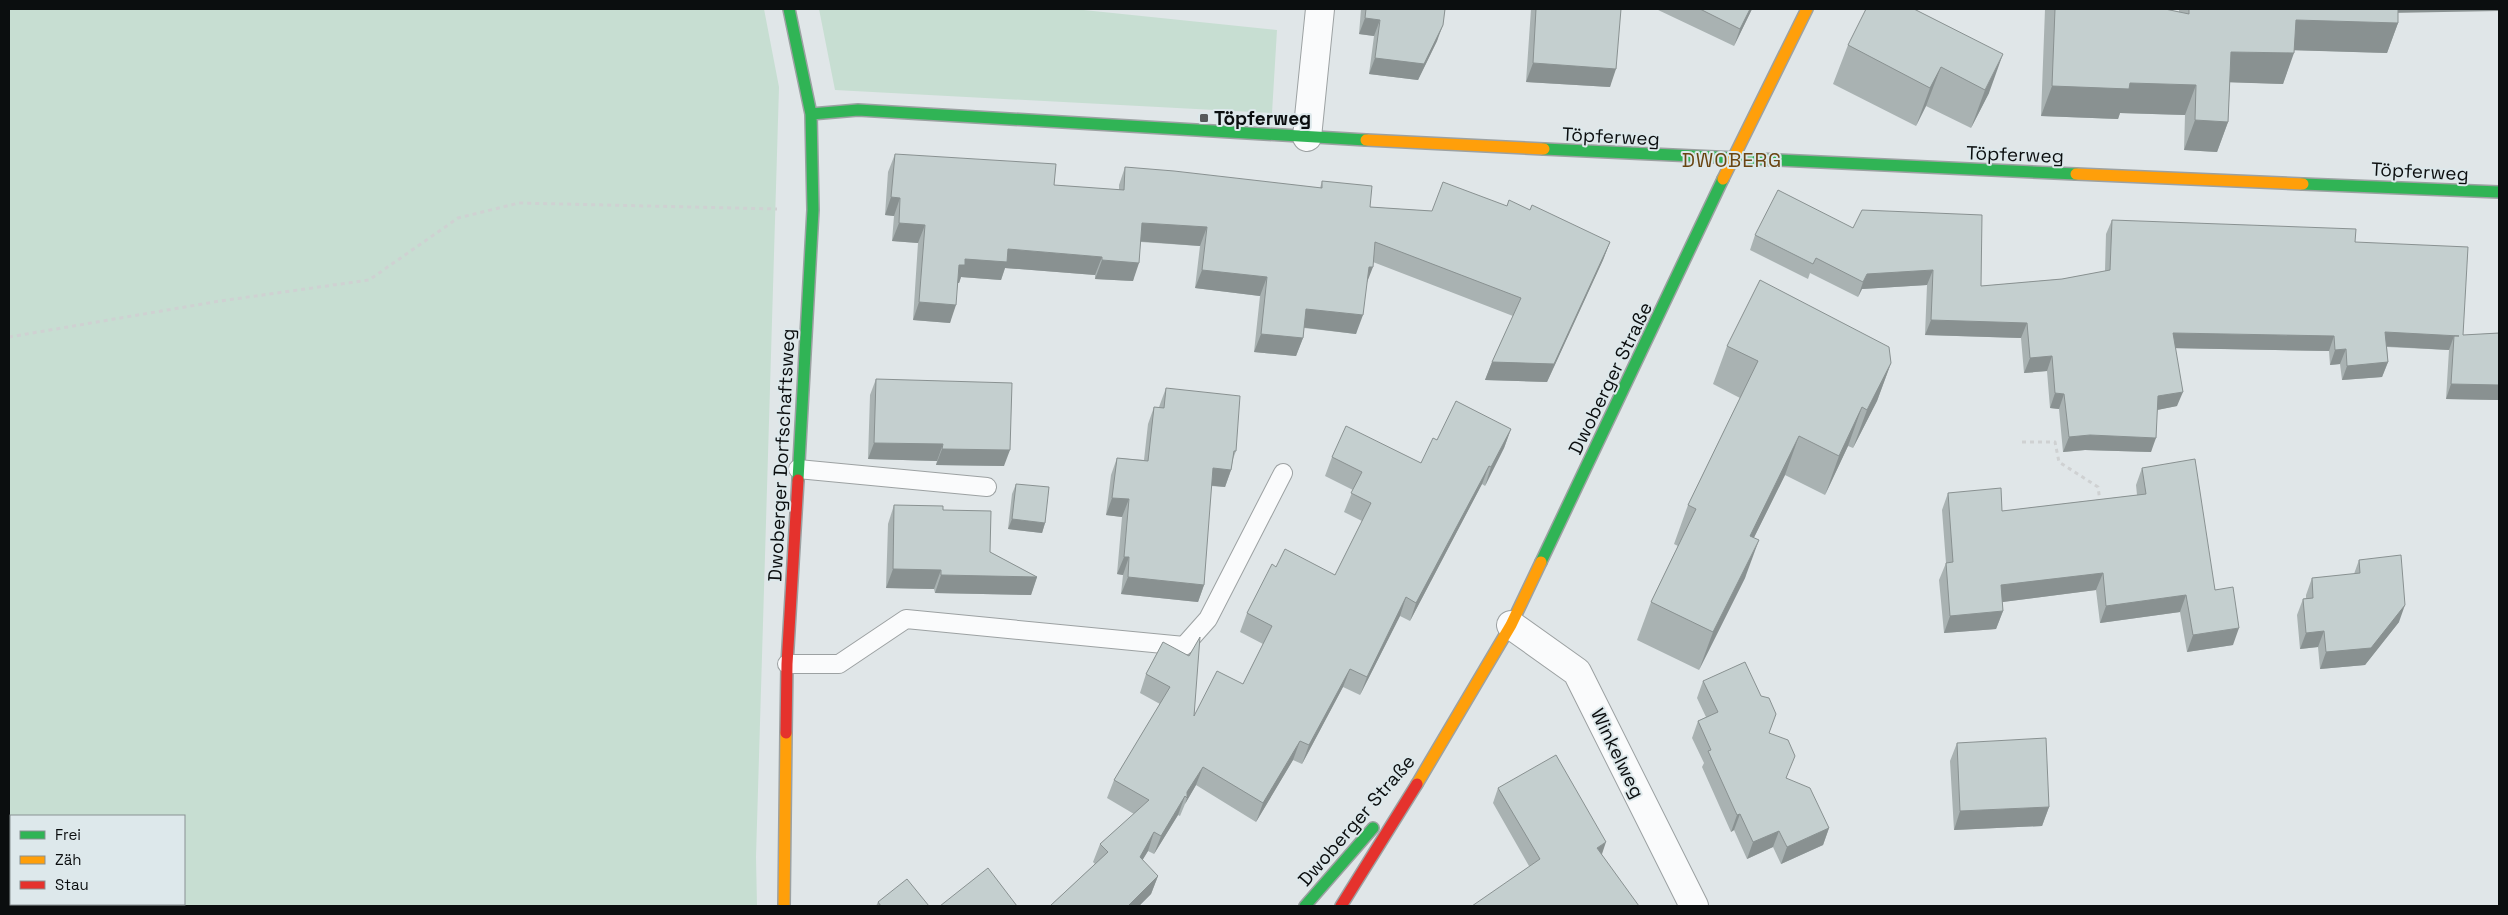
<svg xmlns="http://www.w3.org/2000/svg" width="2508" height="915" viewBox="0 0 2508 915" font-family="'Space Grotesk',sans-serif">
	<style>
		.green { fill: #c7ded2; fill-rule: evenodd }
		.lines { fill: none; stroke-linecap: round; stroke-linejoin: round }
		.lane-casing { stroke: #9ca1a2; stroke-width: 20 }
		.street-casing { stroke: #9ca1a2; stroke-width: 30 }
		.fast-casing { stroke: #9ca1a2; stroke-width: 14 }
		.slow-casing { stroke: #9ca1a2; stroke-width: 14 }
		.jam-casing { stroke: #9ca1a2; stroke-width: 14 }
		.path { stroke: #cfd1d2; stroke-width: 3; stroke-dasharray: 4 4; stroke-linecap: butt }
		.lane { stroke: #fafbfc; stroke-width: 18 }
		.street { stroke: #fafbfc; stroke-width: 28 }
		.fast { stroke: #30b455; stroke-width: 11 }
		.slow { stroke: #ff9f0a; stroke-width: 11 }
		.jam { stroke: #e5322d; stroke-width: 11 }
		.wall { fill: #a9b2b2 }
		.shaded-wall { fill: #899191 }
		.building { fill: #c4cfcf; stroke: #899191 }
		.poi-dot { fill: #565a5b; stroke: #dde8eb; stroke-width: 2 }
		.labels { text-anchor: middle; stroke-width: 4; stroke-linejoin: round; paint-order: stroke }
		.poi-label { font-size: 19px; font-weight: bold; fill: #0b0e0f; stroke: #dde8eb; text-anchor: start }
		.street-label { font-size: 19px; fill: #0b0e0f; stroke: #dde8eb }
		.neighbourhood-label { font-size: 20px; letter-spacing: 1px; fill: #694513; stroke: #dde8eb }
	</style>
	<rect width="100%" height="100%" fill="#e0e6e8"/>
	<!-- green -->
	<path class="green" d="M9,9H764L779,87L756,857L757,906H9ZM11,816H184V904H11Z
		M819,9H1074L1277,30L1272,113L835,90Z"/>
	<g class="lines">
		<defs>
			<path id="lane" d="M798,469L987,487
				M787,664H839L906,619L1184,646L1208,619L1283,473"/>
			<path id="street" d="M1307,137L1320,9
				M1511,625L1577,672L1694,906"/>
			<path id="fast" d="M789,9L811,114L813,210L798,480
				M811,114L858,110L1366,140
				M1544,149L2076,174
				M2303,184L2499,192
				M1541,562L1723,179
				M1305,906L1373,828"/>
			<path id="slow" d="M1366,140L1544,149
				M2076,174L2303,184
				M1723,179L1807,9
				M1417,784L1511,625L1541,562
				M784,906L786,733"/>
			<path id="jam" d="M786,733L787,664L798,480
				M1341,906L1417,784"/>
		</defs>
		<!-- lane casing -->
		<use href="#lane" class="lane-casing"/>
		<!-- street casing -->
		<use href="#street" class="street-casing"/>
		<!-- fast casing -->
		<use href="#fast" class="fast-casing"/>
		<!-- slow casing -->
		<use href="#slow" class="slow-casing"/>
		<!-- jam casing -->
		<use href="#jam" class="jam-casing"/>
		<!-- path -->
		<path class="path" d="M9,337L220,301L369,280L458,218L519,203L777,209
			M2022,442H2055L2059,462L2098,487L2100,501"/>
		<!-- lane -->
		<use href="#lane" class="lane"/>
		<!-- street -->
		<use href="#street" class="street"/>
		<!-- fast -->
		<use href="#fast" class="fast"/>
		<!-- slow -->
		<use href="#slow" class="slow"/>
		<!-- jam -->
		<use href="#jam" class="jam"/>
	</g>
	<!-- wall -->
	<path class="wall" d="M1361,9H1445L1437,41L1418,80L1369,74L1374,36L1359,34Z
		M1531,9H1621L1610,87L1526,82Z
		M1656,9H1752L1734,46Z
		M1914,9L1989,93L1971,128L1926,106L1916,126L1833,84L1848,45Z
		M2045,9H2165L2179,12V9H2499L2398,12V23L2387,53L2294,50L2283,84L2230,82L2228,122L2217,152L2184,150L2185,115L2120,113L2118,119L2041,116Z
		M895,154L1054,185L1119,190V185L1125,167L1320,188L1322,181L1370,207L1432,211L1507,206L1530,210L1610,242L1603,260L1547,382L1485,380L1492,362L1513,316L1373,262L1366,284L1356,334L1304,328L1303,338L1296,356L1254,352L1260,296L1195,288L1200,246L1141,242L1133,281L1095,279V275L1005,268L1001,280L961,277L959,283H958L950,323L913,320L918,243L892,241L894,216L885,215L888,172Z
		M2112,220L2355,242L2463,335L2499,333V412L2498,400L2446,399L2449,350L2387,347L2388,362L2382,377L2342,380L2340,364L2330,365L2329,351L2175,348L2177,406L2157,410L2151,452L2085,450L2063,452L2059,409L2050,408L2047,371L2024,373L2021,338L1925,335L1927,285L1862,289L1858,297L1810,273L1808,279L1750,250L1755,235L1853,228L1981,286L2062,279L2105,271L2106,234Z
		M1727,346L1891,363L1877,401L1853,448L1848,446L1825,495L1785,475L1754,537L1745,578L1699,670L1637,640L1651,602L1678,546L1674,544L1688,505L1740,398L1713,384Z
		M876,379L1004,466L936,465L937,461L868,459L870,395Z
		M1166,388L1236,451L1233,459L1231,470L1225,487L1211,486L1204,585L1198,602L1121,594L1123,575L1117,574L1122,517L1106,515L1111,475L1117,458L1144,460L1148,424L1154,407H1159Z
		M1511,429L1504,448L1485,486L1482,484L1410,621L1400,616L1360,695L1343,687L1302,764L1293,760L1256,822L1196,785L1185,804L1180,816L1178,815L1154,854L1148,851L1142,860L1158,876L1151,894L1139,906H1050L1095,864L1093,862L1100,844L1134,814L1107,798L1114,780L1160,704L1140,693L1146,674L1163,642L1194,716L1243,684L1263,644L1240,632L1247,613L1276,567L1335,575L1362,521L1344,512L1353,490L1325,476L1332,457L1421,463L1437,440Z
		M2142,468L2215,590L2233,645L2187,652L2180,612L2100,623L2096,590L2002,602L2003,611L1996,629L1944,633L1939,580L1946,563L1942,510L1948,493L2002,511L2137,495L2136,485Z
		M1016,484L1045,523L1042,533L1008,529L1012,494Z
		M894,505L943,510L990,552L1037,577L1031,595L935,593L934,589L886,588L888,524Z
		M2359,560L2399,622L2365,665L2320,669L2318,647L2300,649L2297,615L2303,599L2306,598V595L2312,578L2354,574Z
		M1703,681L1769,733L1787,779L1829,828L1823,845L1781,864L1773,847L1747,859L1734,830L1731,832L1702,767L1704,763L1692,738L1698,721L1706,717L1697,698Z
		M1957,743L2049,807L2042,826L1954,830L1950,761Z
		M1498,788L1602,854L1529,866L1493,803Z
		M878,902L929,906H876Z"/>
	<!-- shaded-wall -->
	<path class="shaded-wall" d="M1750,9H1752L1734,46L1740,29Z
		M2389,9H2499V11L2388,13Z
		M1365,18L1380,20L1374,36L1359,34Z
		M2296,20L2398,23L2387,53L2285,50Z
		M1443,25L1437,41L1418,80L1369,74L1375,58Z
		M2231,52L2294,53L2283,84L2220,82Z
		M2003,54L1989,93L1971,128L1985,90Z
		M1533,63L1616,69L1610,87L1526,82Z
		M1941,67L1926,106L1916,126L1930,88Z
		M2130,83L2196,85L2185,115L2120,113L2118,119L2041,116L2052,86Z
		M2195,120L2228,122L2217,152L2184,150Z
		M891,197L900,198L894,216L885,215Z
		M899,223L925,225L918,243L892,241Z
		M1142,223L1207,227L1200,246L1135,241Z
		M1610,242L1603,260L1547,382L1485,380L1492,362Z
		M1008,249L1102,257L1095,275L1005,268L1001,280L961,277L959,283H953L959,265L965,259Z
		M1102,260L1139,263L1133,281L1095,279Z
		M1369,267H1373L1366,285Z
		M1202,270L1267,277L1260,296L1195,288Z
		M1933,270L1927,285L1862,289L1858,297L1863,282L1867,274Z
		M919,302L956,305L950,323L913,320Z
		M1306,309L1363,315L1356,334L1300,327Z
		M1931,320L2027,323L2021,338L1925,335Z
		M2385,332L2459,336H2454L2449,350L2380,346Z
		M2173,333L2334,336L2329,351L2167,348Z
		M1261,334L1303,338L1296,356L1254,352Z
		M2346,349L2340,364L2330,365L2335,350Z
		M2052,356L2047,371L2024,373L2030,358Z
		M2388,362L2382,377L2342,380L2347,366Z
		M1891,363L1877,401L1853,448L1867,410Z
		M2451,384L2499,385V398L2498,400L2446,399Z
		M2183,392L2177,406L2152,411L2158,396Z
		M2055,393L2064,394L2059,409L2050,408Z
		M1862,407L1848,446L1825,495L1839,456Z
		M1511,429L1504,448L1485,486L1491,467Z
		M2090,435L2156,438L2151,452L2085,450L2063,452L2069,437Z
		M1799,436L1785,475L1736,574L1750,536Z
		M874,443L943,444L937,461L868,459Z
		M942,449L1010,450L1004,466L936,465Z
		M1489,466L1482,484L1410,621L1416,603Z
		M1213,468L1231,470L1225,487L1206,485Z
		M1112,498L1129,499L1122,517L1106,515Z
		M1012,519L1045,523L1042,533L1008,529Z
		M1759,540L1745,578L1699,670L1713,632Z
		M1124,557H1129L1123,575L1117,574Z
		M893,569L941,570L934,589L886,588Z
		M2103,573L2096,590L1995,603L2001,585Z
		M941,575L1037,577L1031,595L935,593Z
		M1128,577L1204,585L1198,602L1121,594Z
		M2186,595L2180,612L2100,623L2106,606Z
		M1406,597L1400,616L1360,695L1367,677Z
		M2405,605L2399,622L2365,665L2320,669L2326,652Z
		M2003,611L1996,629L1944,633L1950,616Z
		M2239,628L2233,645L2187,652L2193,635Z
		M2324,631L2318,647L2300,649L2306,633Z
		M1350,669L1343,687L1302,764L1309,745Z
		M1300,741L1293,760L1256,822L1263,803Z
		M1203,767L1196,785L1185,804L1187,798V792Z
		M1185,796L1178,815L1154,854L1161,836Z
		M2049,807L2042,826L1954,830L1960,811Z
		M1740,814L1734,830L1731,832L1737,815Z
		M1829,828L1823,845L1781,864L1787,847Z
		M1779,831L1773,847L1747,859L1753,842Z
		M1154,832L1148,851L1133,876L1140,857Z
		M1606,842L1601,857L1597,848Z
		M1158,876L1151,894L1139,906H1127Z"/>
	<!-- building -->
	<path class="building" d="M1366,9H1445L1443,25L1424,64L1375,58L1380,20L1365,18Z
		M1536,9H1621L1616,69L1533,63Z
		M1700,9H1750L1740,29Z
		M1866,9H1914L2003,54L1985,90L1941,67L1930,88L1848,45Z
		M2055,9H2165L2189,14V9H2398V23L2296,20L2294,53L2231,52L2228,122L2195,120L2196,85L2130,83L2129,89L2052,86Z
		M895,154L1056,164L1054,185L1124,190L1125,167L1174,171L1322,188V181L1372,186L1370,207L1432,211L1443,182L1507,206L1509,200L1530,210L1532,205L1610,242L1554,364L1492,362L1521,298L1375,242L1373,267H1369L1363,315L1306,309L1303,338L1261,334L1267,277L1202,270L1207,227L1142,223L1139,263L1102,260V257L1008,249L1007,262L965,259V265H959L956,305L919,302L925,225L899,223L900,198L891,197Z
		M1778,190L1853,228L1862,210L1982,215L1981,286L2062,279L2110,270L2112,220L2356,229L2355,242L2468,247L2463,335L2499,333V385L2451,384L2454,336H2459L2385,332L2388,362L2347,366L2346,349L2335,350L2334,336L2173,333L2183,392L2158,396L2156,438L2090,435L2069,437L2064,394L2055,393L2052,356L2030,358L2027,323L1931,320L1933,270L1867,274L1863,282L1816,258L1813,264L1755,235Z
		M1760,280L1889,347L1891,363L1867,410L1862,407L1839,456L1799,436L1750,536L1759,540L1713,632L1651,602L1696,509L1688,505L1758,361L1727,346Z
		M876,379L1012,383L1010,450L942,449L943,444L874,443Z
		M1166,388L1240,396L1236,451H1234L1231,470L1213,468L1204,585L1128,577L1129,557H1124L1129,499L1112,498L1117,458L1148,461L1154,407L1164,408Z
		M1456,401L1511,429L1491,467L1489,466L1416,603L1406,597L1367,677L1350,669L1309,745L1300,741L1263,803L1203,767L1187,792V798L1185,796L1161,836L1154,832L1140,857L1158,876L1128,906H1050L1108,852L1100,844L1149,800L1114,780L1170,687L1146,674L1163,642L1189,656L1200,637L1194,716L1217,671L1243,684L1272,626L1247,613L1272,564L1276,567L1285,549L1335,575L1371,503L1351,493L1362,472L1332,457L1346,426L1421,463L1433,438L1437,440Z
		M2195,459L2215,590L2233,587L2239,628L2193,635L2186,595L2106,606L2103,573L2001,585L2003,611L1950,616L1946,563L1953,562L1948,493L2001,488L2002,511L2146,494L2142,468Z
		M1016,484L1049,487L1045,523L1012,519Z
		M894,505L943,506V510L991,511L990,552L1037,577L941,575V570L893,569Z
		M2401,555L2405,605L2371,648L2326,652L2324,631L2306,633L2303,599L2313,598L2312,578L2360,573L2359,560Z
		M1745,662L1761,696L1769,698L1776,714L1769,733L1788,740L1795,756L1786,778L1810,788L1829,828L1787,847L1779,831L1753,842L1740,814L1737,815L1708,751L1711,750L1698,721L1718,712L1703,681Z
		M2046,738L2049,807L1960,811L1957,743Z
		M1556,755L1606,842L1597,848L1639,906H1472L1540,859L1498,788Z
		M988,868L1017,906H940Z
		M907,879L929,906H881L878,902Z"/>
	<!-- markers -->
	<rect class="poi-dot" x="1199" y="113" width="10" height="10" rx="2.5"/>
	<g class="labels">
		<!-- poi labels -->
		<g class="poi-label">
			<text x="1214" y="125">Töpferweg</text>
		</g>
		<!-- street labels -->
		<g class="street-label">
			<text transform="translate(1611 136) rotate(3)" y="7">Töpferweg</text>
			<text transform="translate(2015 154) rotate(2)" y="7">Töpferweg</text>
			<text transform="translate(2420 171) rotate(3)" y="7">Töpferweg</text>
			<text transform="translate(1610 378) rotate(-64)" y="7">Dwoberger Straße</text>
			<text transform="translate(781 455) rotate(-87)" y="7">Dwoberger Dorfschaftsweg</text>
			<text transform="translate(1618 753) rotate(64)" y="7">Winkelweg</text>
			<text transform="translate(1356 820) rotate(-49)" y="7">Dwoberger Straße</text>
		</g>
		<!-- neighbourhood labels -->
		<g class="neighbourhood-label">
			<text x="1732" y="167">DWOBERG</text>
		</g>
	</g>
	<!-- border -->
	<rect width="2508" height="915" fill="none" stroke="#0b0e0f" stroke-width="20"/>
	<!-- legend -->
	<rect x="10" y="815" width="175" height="90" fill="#dde8eb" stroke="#899193"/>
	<rect x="20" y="831" width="25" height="8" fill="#30b455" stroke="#899193"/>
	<text x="55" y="840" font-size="15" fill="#0b0e0f">Frei</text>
	<rect x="20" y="856" width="25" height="8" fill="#ff9f0a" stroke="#899193"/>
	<text x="55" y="865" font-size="15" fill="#0b0e0f">Zäh</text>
	<rect x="20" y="881" width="25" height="8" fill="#e5322d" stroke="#899193"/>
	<text x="55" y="890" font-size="15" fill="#0b0e0f">Stau</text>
</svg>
